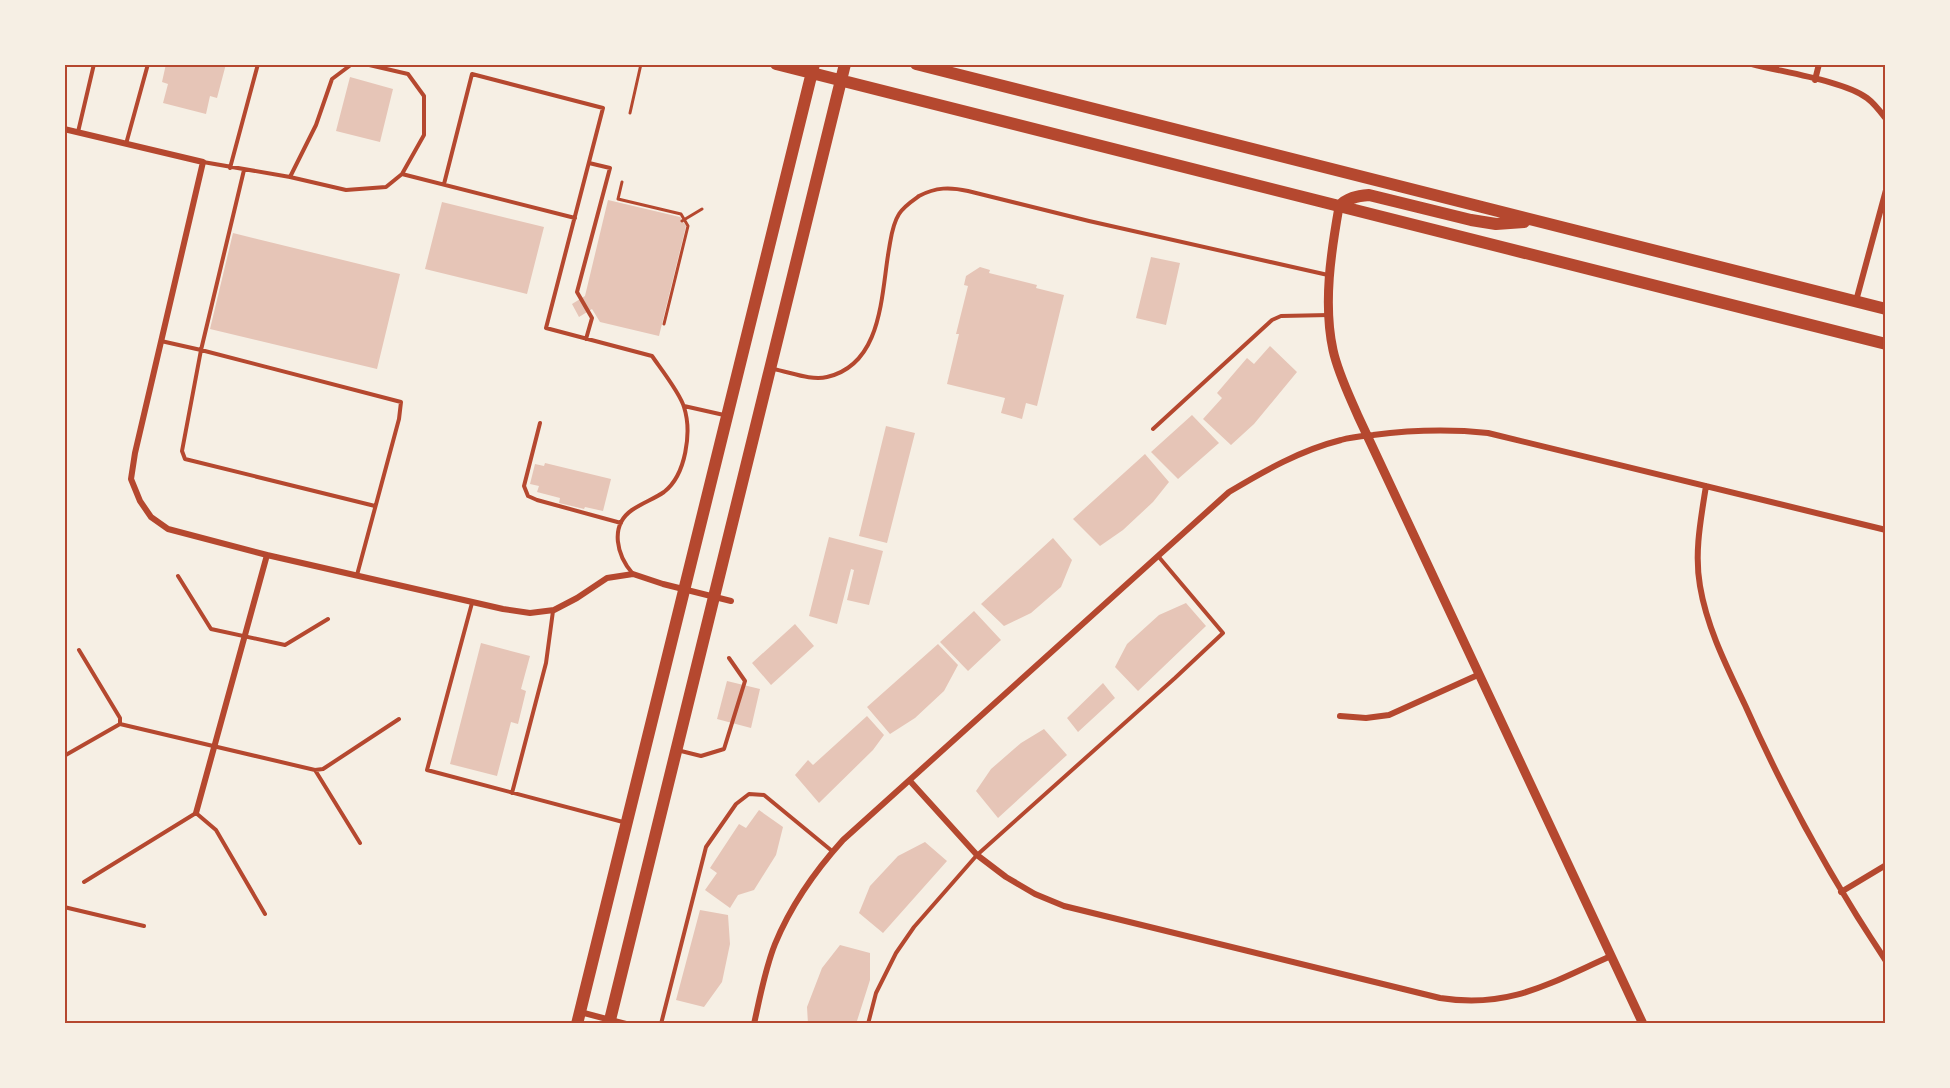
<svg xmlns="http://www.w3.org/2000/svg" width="1950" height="1088" viewBox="0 0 1950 1088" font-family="Rubik,sans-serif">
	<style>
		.building { fill: #e6c5b7 }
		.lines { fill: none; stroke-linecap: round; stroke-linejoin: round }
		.path { stroke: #b5482f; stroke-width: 3 }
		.service { stroke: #b5482f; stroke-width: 4 }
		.minor { stroke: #b5482f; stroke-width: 6 }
		.tertiary { stroke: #b5482f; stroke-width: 9 }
		.primary { stroke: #b5482f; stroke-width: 12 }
		.neatline { fill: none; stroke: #b5482f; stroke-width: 2 }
	</style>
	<rect width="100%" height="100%" fill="#f6efe4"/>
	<!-- building -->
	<path class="building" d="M166,64H226L217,98L210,96L206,114L163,103L168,84L162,82Z
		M350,77L393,89L380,142L336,131Z
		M608,200L680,217L686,226L659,336L600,322L592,309L579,317L572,304L585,296Z
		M442,202L544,227L527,294L425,269Z
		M233,233L400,274L377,369L210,329Z
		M1151,257L1180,263L1166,325L1136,318Z
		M980,267L990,270L989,273L1037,285L1036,288L1064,295L1037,406L1026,403L1022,419L1001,413L1005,398L947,384L959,334H956L968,286L964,285L966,276Z
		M1270,346L1297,372L1254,424L1231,445L1203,419L1222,398L1217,393L1247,358L1254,364Z
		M1192,415L1219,443L1178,479L1151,452Z
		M886,426L915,433L887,543L859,536Z
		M1145,454L1169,482L1153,502L1123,530L1100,546L1073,519Z
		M545,463L611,479L603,511L585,507L584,509L559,503L560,498L537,492L539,486L530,484L535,464L544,466Z
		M829,537L883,551L869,605L847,600L854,570L851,569L837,624L809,616Z
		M1053,538L1072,560L1061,587L1031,613L1004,626L981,604Z
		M1186,603L1206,626L1138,691L1115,667L1127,644L1159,615Z
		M974,611L1001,640L968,671L940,642Z
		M795,624L814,646L771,685L752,663Z
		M481,643L530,656L521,689L526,691L518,724L511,722L497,776L450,764Z
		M938,644L958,665L944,691L915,718L890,734L867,707Z
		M727,681L760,689L751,728L717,719Z
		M1103,683L1115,698L1078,732L1067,718Z
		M867,716L884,735L873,750L819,803L795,775L808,760L813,765Z
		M1044,729L1067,755L998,818L976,791L991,769L1021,743Z
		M759,810L783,827L776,855L754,890L738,895L730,908L705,890L717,873L710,868L739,824L746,828Z
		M925,842L947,861L883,933L859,913L870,886L898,856Z
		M700,910L728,915L730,944L722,982L704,1007L676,1000Z
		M840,945L870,953V980L856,1024H808L807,1007L822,968Z"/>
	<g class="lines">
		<!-- path -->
		<path class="path" d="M630,113L641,64
			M622,182L618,199L681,214L688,226L664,324
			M682,221L702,209"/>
		<!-- service -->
		<path class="service" d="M78,132L94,64
			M126,144L148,64
			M203,162L290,177L346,190L386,187L402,174L424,135V96L408,74L365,64
			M230,168L258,64
			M402,174L575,218
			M290,177L316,125L332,79L352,64
			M444,184L472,74L603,108L546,328L652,356C661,369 680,393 684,407C692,432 686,475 664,492C654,499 642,503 632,510C609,526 617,556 633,574
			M586,339L592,318L577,292L610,168L589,163
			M161,341L201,350L244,170
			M773,369C790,372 811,381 827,377C883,364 881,294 889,249C891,238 892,225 899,214C903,207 912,201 919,196C936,187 950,187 968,191L1089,221L1328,275
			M684,406L724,415
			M540,423L524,486L528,496L537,500L621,523
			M1153,429L1272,320L1281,316L1329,315
			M357,575L399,419L401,402L201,350L182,451L185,459L375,506
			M178,576L211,629L285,645L328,619
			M472,603L427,770L623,822
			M79,650L120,718V724
			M677,750L701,756L724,749L745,681L729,658
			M64,756L120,724L315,770L323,769L399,719
			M315,770L360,843
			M512,793L546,663L553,611
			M84,882L196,813L216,830L265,914
			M64,907L144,926
			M661,1024L706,847L736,804L749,794L764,795L832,851
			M868,1024L876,993L896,953L914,927L977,855L1175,678L1223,633L1158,556"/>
		<!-- minor -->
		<path class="minor" d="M1752,64C1782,72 1844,81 1867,98C1875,104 1880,111 1886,119
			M1815,80L1819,64
			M64,129L203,162L135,453L131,479L140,501L151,517L168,529L267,555L503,609L530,613L554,610L577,598L607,578L633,574L663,584L731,601
			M1856,301L1886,190
			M1706,486C1701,518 1694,553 1700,586C1707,628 1727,667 1745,705C1785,795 1832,880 1886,961
			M1340,716L1366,718L1389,715L1480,674
			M910,781L977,855L1006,877L1035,894L1064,906L1440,998C1510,1009 1550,983 1611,956
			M196,813L267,555
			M1841,892L1886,865
			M580,1012L626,1024
			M754,1024C760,997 765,969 775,944C791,905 815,871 843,840L1229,492C1264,471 1301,450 1341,440C1351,437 1363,436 1373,435C1412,430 1449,429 1488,433L1886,530"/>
		<!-- tertiary -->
		<path class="tertiary" d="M1339,207C1331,252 1323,304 1333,350C1338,373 1349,395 1358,416L1643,1024"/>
		<!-- primary -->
		<path class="primary" d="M776,64L1886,344
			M916,64L1886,309
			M1339,207C1347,198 1357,196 1369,195L1471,220L1496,224L1524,222
			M577,1024L814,64
			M609,1024L845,64"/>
	</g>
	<!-- border -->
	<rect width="1950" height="1088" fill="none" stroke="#f6efe4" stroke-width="132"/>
	<rect x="66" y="66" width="1818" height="956" class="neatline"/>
</svg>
